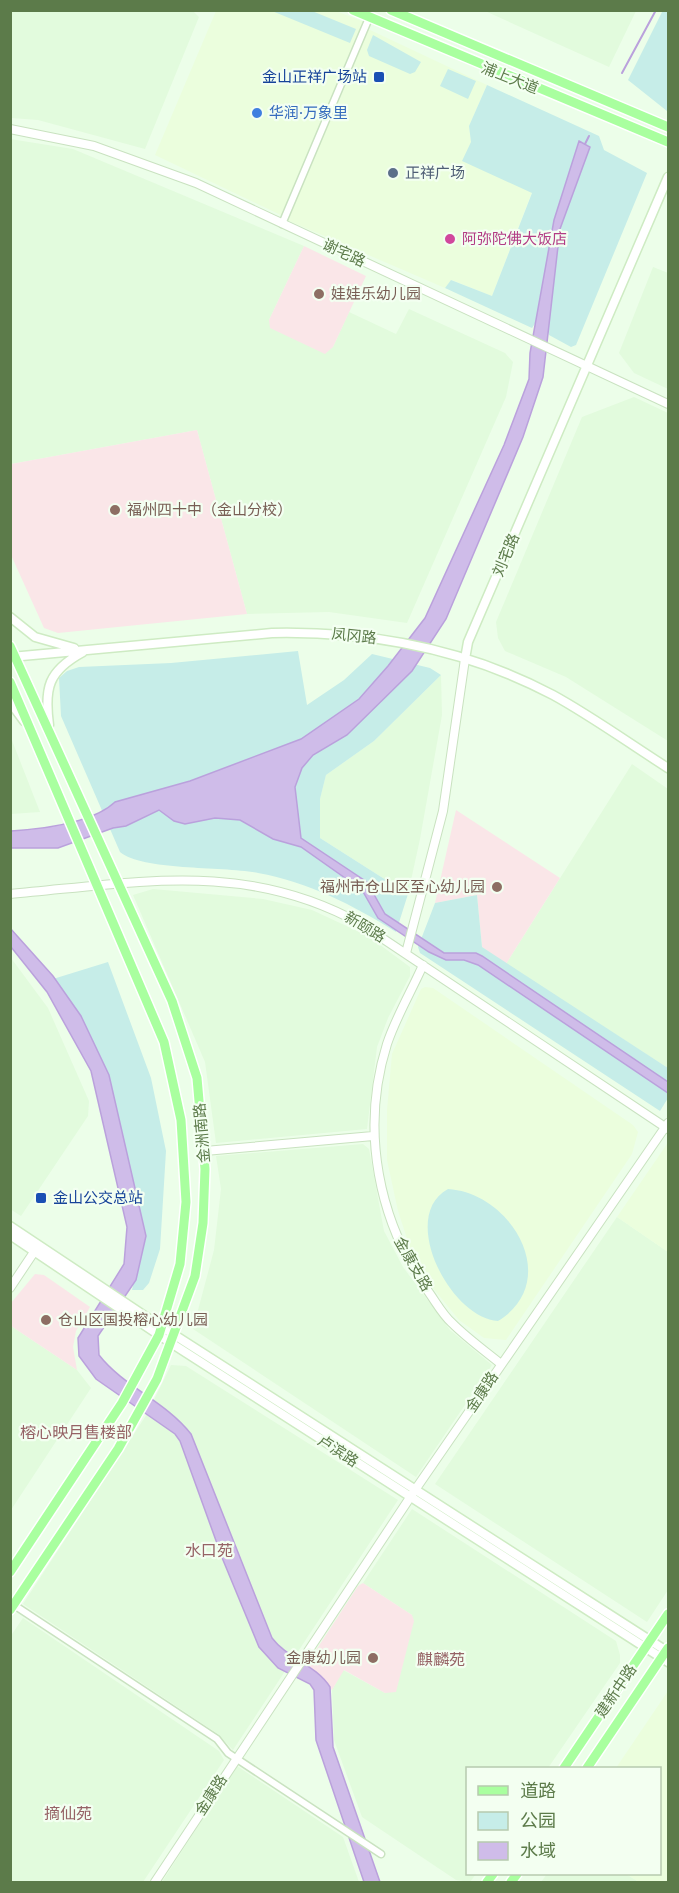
<svg xmlns="http://www.w3.org/2000/svg" width="679" height="1893" viewBox="0 0 679 1893" font-family="'Noto Sans','Noto Sans SC',sans-serif">
	<style>
		.residential { fill: #e2fbdd }
		.commercial { fill: #ebfedd }
		.education { fill: #fae6e8 }
		.green { fill: #c6ede8 }
		.water { fill: #cfbce9; stroke: #baa1dc; stroke-width: 1.5 }
		.lines { fill: none; stroke-linecap: round; stroke-linejoin: round }
		.stream { stroke: #baa1dc; stroke-width: 2 }
		.minor-casing { stroke: #c9e2c0; stroke-width: 9 }
		.tertiary-casing { stroke: #c9e2c0; stroke-width: 10 }
		.secondary-casing { stroke: #ceebc3; stroke-width: 11 }
		.primary-casing { stroke: #fff; stroke-width: 12 }
		.minor { stroke: #fff; stroke-width: 6 }
		.tertiary { stroke: #fff; stroke-width: 8 }
		.secondary { stroke: #fff; stroke-width: 8 }
		.primary { stroke: #a9ff9f; stroke-width: 9 }
		.transit-dot { fill: #1a4fb4; stroke: #f3fff1; stroke-width: 2 }
		.shop-dot { fill: #3f7fe0; stroke: #f3fff1; stroke-width: 2 }
		.service-dot { fill: #5c6f8a; stroke: #f3fff1; stroke-width: 2 }
		.hotel-dot { fill: #d1479c; stroke: #f3fff1; stroke-width: 2 }
		.education-dot { fill: #8d6e63; stroke: #f3fff1; stroke-width: 2 }
		.labels { text-anchor: middle; stroke-width: 4.5; stroke-linejoin: round; paint-order: stroke }
		.transit-label { font-size: 15px; fill: #164399; stroke: #f3fff1; text-anchor: end }
		.street-label { font-size: 15px; fill: #5c7b4a; stroke: #f3fff1 }
		.shop-label { font-size: 15px; fill: #366cbe; stroke: #f3fff1; text-anchor: start }
		.service-label { font-size: 15px; fill: #4e5e75; stroke: #f3fff1; text-anchor: start }
		.hotel-label { font-size: 15px; fill: #b23c85; stroke: #f3fff1; text-anchor: start }
		.education-label { font-size: 15px; fill: #785e54; stroke: #f3fff1; text-anchor: start }
		.neighbourhood-label { font-size: 16px; fill: #966366; stroke: #f3fff1 }
	</style>
	<rect width="100%" height="100%" fill="#ecfee9"/>
	<!-- residential -->
	<path class="residential" d="M10,11H193L199,17L145,149L38,120L11,118Z
		M485,11H636L609,67Z
		M10,139L73,149L304,246L269,320L333,347L349,312L396,334L409,309L505,353L513,362L506,397L407,623L329,612L247,614L197,430L11,464Z
		M653,267L668,273V389L634,373L619,353Z
		M634,397L668,413V741L566,677L505,651L498,638L496,622L582,417Z
		M441,675L442,715L420,839L408,894L320,838V799L326,775L374,741Z
		M11,738L40,812L11,814Z
		M632,764L668,789V1068L506,964Z
		M153,889L263,899L312,910L368,936L410,967V976L388,1018L377,1047L367,1129L216,1143L205,1062L133,895Z
		M11,958L48,1008L89,1101L88,1116L21,1216L10,1209Z
		M363,1144L369,1149L384,1231L403,1267L450,1330L492,1365L416,1477L193,1329L214,1250L221,1189L216,1156Z
		M617,1217L668,1252V1590L647,1622L435,1484Z
		M11,1326L77,1370L91,1388L11,1510Z
		M171,1365L186,1366L398,1500L233,1750L218,1734L23,1604L147,1414Z
		M412,1509L616,1641L620,1655V1663L548,1768H468V1874H476L470,1882L456,1880L362,1817L334,1740L332,1690L343,1670L385,1693L412,1615L363,1583Z
		M23,1618L219,1751L224,1760L143,1882H11L10,1637Z
		M237,1766L343,1837L359,1882H162Z
		M547,1874H626L639,1882H541Z"/>
	<!-- commercial -->
	<path class="commercial" d="M216,11H336L364,22L283,216L155,155Z
		M368,29L487,85L469,126L471,142L532,192L492,296L452,280L445,288L287,220Z
		M425,987L433,988L633,1125L638,1132L632,1154L506,1340L484,1338L459,1320L433,1288L414,1260L398,1211L387,1160V1110L392,1054L421,989Z
		M667,1144L668,1146V1252L617,1217Z
		M668,1691V1882H639L626,1874H660V1768H616Z"/>
	<!-- education -->
	<path class="education" d="M304,246L366,276L333,347L325,354L270,328L269,320Z
		M197,430L247,614L58,633L44,628L11,555V464Z
		M456,810L560,878L506,964L482,947L477,895L435,903Z
		M35,1274L44,1275L90,1307L76,1331L73,1347L77,1370L11,1326V1303Z
		M363,1583L412,1615L414,1621L396,1692L385,1693L344,1670L332,1690L307,1664L358,1586Z"/>
	<!-- green -->
	<path class="green" d="M663,10L668,11L667,111L628,80Z
		M272,11H312L356,29L350,43Z
		M373,35L421,62L415,72L410,74L369,56L367,50Z
		M448,69L476,81L468,99L440,86Z
		M487,85L599,136L604,150L647,173L576,345L571,347L549,335L547,327L560,229L590,147L579,141L538,319L532,328L445,288L451,280L492,296L532,193L462,161L471,142L469,126Z
		M298,651L307,705L344,680L372,654L430,668L441,675L374,741L326,775L320,799V838L408,894L396,932C353,905 308,882 258,873C223,866 143,871 120,852L61,716L59,678L67,671L79,667L171,663Z
		M477,895L482,947L668,1068V1098L660,1111L420,953L418,947L435,903Z
		M108,962L151,1078L166,1151L160,1249L149,1283L143,1290H132L144,1236L118,1129L53,979Z
		M448,1189C512,1193 563,1281 498,1321C450,1318 398,1216 448,1189Z"/>
	<!-- water -->
	<path class="water" d="M579,141L590,147L560,229L543,377L523,437L446,619L412,671L347,735L313,755L302,768L295,787L301,838L367,882L385,914L444,953H476L482,956L668,1082V1093L478,965L464,960H446L429,952L378,918L362,890L301,847L273,839L240,820L215,818L185,824L174,821L159,810L126,826L113,828L58,848H11V831C41,829 92,824 115,802L190,781L301,739L359,699L388,666L425,618L504,445L529,379L530,353L554,220Z
		M10,928L53,976L81,1016L109,1075L146,1236L136,1280L98,1336L99,1355C124,1387 165,1401 191,1434L272,1638C287,1658 316,1665 330,1687L333,1747L380,1882H364L316,1740L314,1690L310,1684L278,1668L259,1647L223,1560L180,1441L175,1434L96,1379L79,1356L78,1338L124,1264L127,1227L91,1071L47,992L11,947Z"/>
	<g class="lines">
		<!-- stream -->
		<path class="stream" d="M622,73L656,10
			M585,144L589,136"/>
		<defs>
			<path id="minor" d="M282,224L369,18
				M14,1605L217,1739L228,1753L381,1854"/>
			<path id="tertiary" d="M10,129L94,146L196,183L668,404
				M10,894C136,883 245,859 361,924L668,1129
				M406,953L443,811L465,659
				M423,965C412,990 396,1017 387,1044C360,1130 378,1222 430,1294C437,1304 443,1315 452,1323C467,1338 485,1351 501,1364
				M205,1151L373,1136
				M10,1288L38,1246
				M155,1882L415,1490L668,1123"/>
			<path id="secondary" d="M10,617L35,637L74,648
				M11,657L272,633C369,631 466,649 553,695C593,717 630,744 668,768
				M465,659L468,642L668,177
				M10,702L24,721
				M49,725C44,688 48,671 83,652
				M10,1226L148,1318L668,1652
				M10,1235L171,1343L668,1662"/>
			<path id="primary" d="M353,10L668,142
				M391,10L668,127
				M10,646L172,1001L197,1078L205,1169L203,1223L195,1276L157,1379L118,1449L10,1610
				M10,682L164,1042L181,1120L186,1202L180,1264L159,1335L122,1403L10,1572
				M564,1768L668,1614
				M587,1768L668,1648
				M487,1882L493,1874
				M511,1882L517,1874"/>
		</defs>
		<!-- minor casing -->
		<use href="#minor" class="minor-casing"/>
		<!-- tertiary casing -->
		<use href="#tertiary" class="tertiary-casing"/>
		<!-- secondary casing -->
		<use href="#secondary" class="secondary-casing"/>
		<!-- primary casing -->
		<use href="#primary" class="primary-casing"/>
		<!-- minor -->
		<use href="#minor" class="minor"/>
		<!-- tertiary -->
		<use href="#tertiary" class="tertiary"/>
		<!-- secondary -->
		<use href="#secondary" class="secondary"/>
		<!-- primary -->
		<use href="#primary" class="primary"/>
	</g>
	<!-- markers -->
	<g class="transit-dot">
		<rect x="373" y="71" width="12" height="12" rx="3"/>
		<rect x="35" y="1192" width="12" height="12" rx="3"/>
	</g>
	<circle class="shop-dot" cx="257" cy="113" r="6"/>
	<circle class="service-dot" cx="393" cy="173" r="6"/>
	<circle class="hotel-dot" cx="450" cy="239" r="6"/>
	<g class="education-dot">
		<circle cx="319" cy="294" r="6"/>
		<circle cx="115" cy="510" r="6"/>
		<circle cx="497" cy="887" r="6"/>
		<circle cx="46" cy="1320" r="6"/>
		<circle cx="373" cy="1658" r="6"/>
	</g>
	<g class="labels">
		<!-- transit labels -->
		<g class="transit-label">
			<text x="367" y="82">金山正祥广场站</text>
			<text x="53" y="1203" text-anchor="start">金山公交总站</text>
		</g>
		<!-- street labels -->
		<g class="street-label">
			<text transform="translate(510 78) rotate(22)" y="5">浦上大道</text>
			<text transform="translate(344 253) rotate(25)" y="5">谢宅路</text>
			<text transform="translate(506 555) rotate(-67)" y="5">刘宅路</text>
			<text transform="translate(354 636) rotate(6)" y="5">凤冈路</text>
			<text transform="translate(365 927) rotate(31)" y="5">新颐路</text>
			<text transform="translate(202 1133) rotate(-95)" y="5">金洲南路</text>
			<text transform="translate(413 1264) rotate(60)" y="5">金康支路</text>
			<text transform="translate(482 1392) rotate(-56)" y="5">金康路</text>
			<text transform="translate(338 1451) rotate(33)" y="5">卢滨路</text>
			<text transform="translate(616 1691) rotate(-56)" y="5">建新中路</text>
			<text transform="translate(211 1795) rotate(-57)" y="5">金康路</text>
		</g>
		<!-- shop labels -->
		<g class="shop-label">
			<text x="269" y="118">华润·万象里</text>
		</g>
		<!-- service labels -->
		<g class="service-label">
			<text x="405" y="178">正祥广场</text>
		</g>
		<!-- hotel labels -->
		<g class="hotel-label">
			<text x="462" y="244">阿弥陀佛大饭店</text>
		</g>
		<!-- education labels -->
		<g class="education-label">
			<text x="331" y="299">娃娃乐幼儿园</text>
			<text x="127" y="515">福州四十中（金山分校）</text>
			<text x="485" y="892" text-anchor="end">福州市仓山区至心幼儿园</text>
			<text x="58" y="1325">仓山区国投榕心幼儿园</text>
			<text x="361" y="1663" text-anchor="end">金康幼儿园</text>
		</g>
		<!-- neighbourhood labels -->
		<g class="neighbourhood-label">
			<text x="76" y="1438">榕心映月售楼部</text>
			<text x="209" y="1556">水口苑</text>
			<text x="441" y="1665">麒麟苑</text>
			<text x="68" y="1819">摘仙苑</text>
		</g>
	</g>
	<!-- border -->
	<rect width="679" height="1893" fill="none" stroke="#5c7b4a" stroke-width="24"/>
	<!-- legend -->
	<rect x="466" y="1767" width="195" height="108" fill="#f3fff1" stroke="#b7caae" stroke-width="1.5"/>
	<rect x="478" y="1786" width="30" height="9" fill="#a9ff9f" stroke="#b7caae" stroke-width="1.5"/>
	<text x="520" y="1797" font-size="18" fill="#5c7b4a">道路</text>
	<rect x="478" y="1812" width="30" height="18" fill="#c6ede8" stroke="#b7caae" stroke-width="1.5"/>
	<text x="520" y="1827" font-size="18" fill="#5c7b4a">公园</text>
	<rect x="478" y="1842" width="30" height="18" fill="#cfbce9" stroke="#b7caae" stroke-width="1.5"/>
	<text x="520" y="1857" font-size="18" fill="#5c7b4a">水域</text>
</svg>
